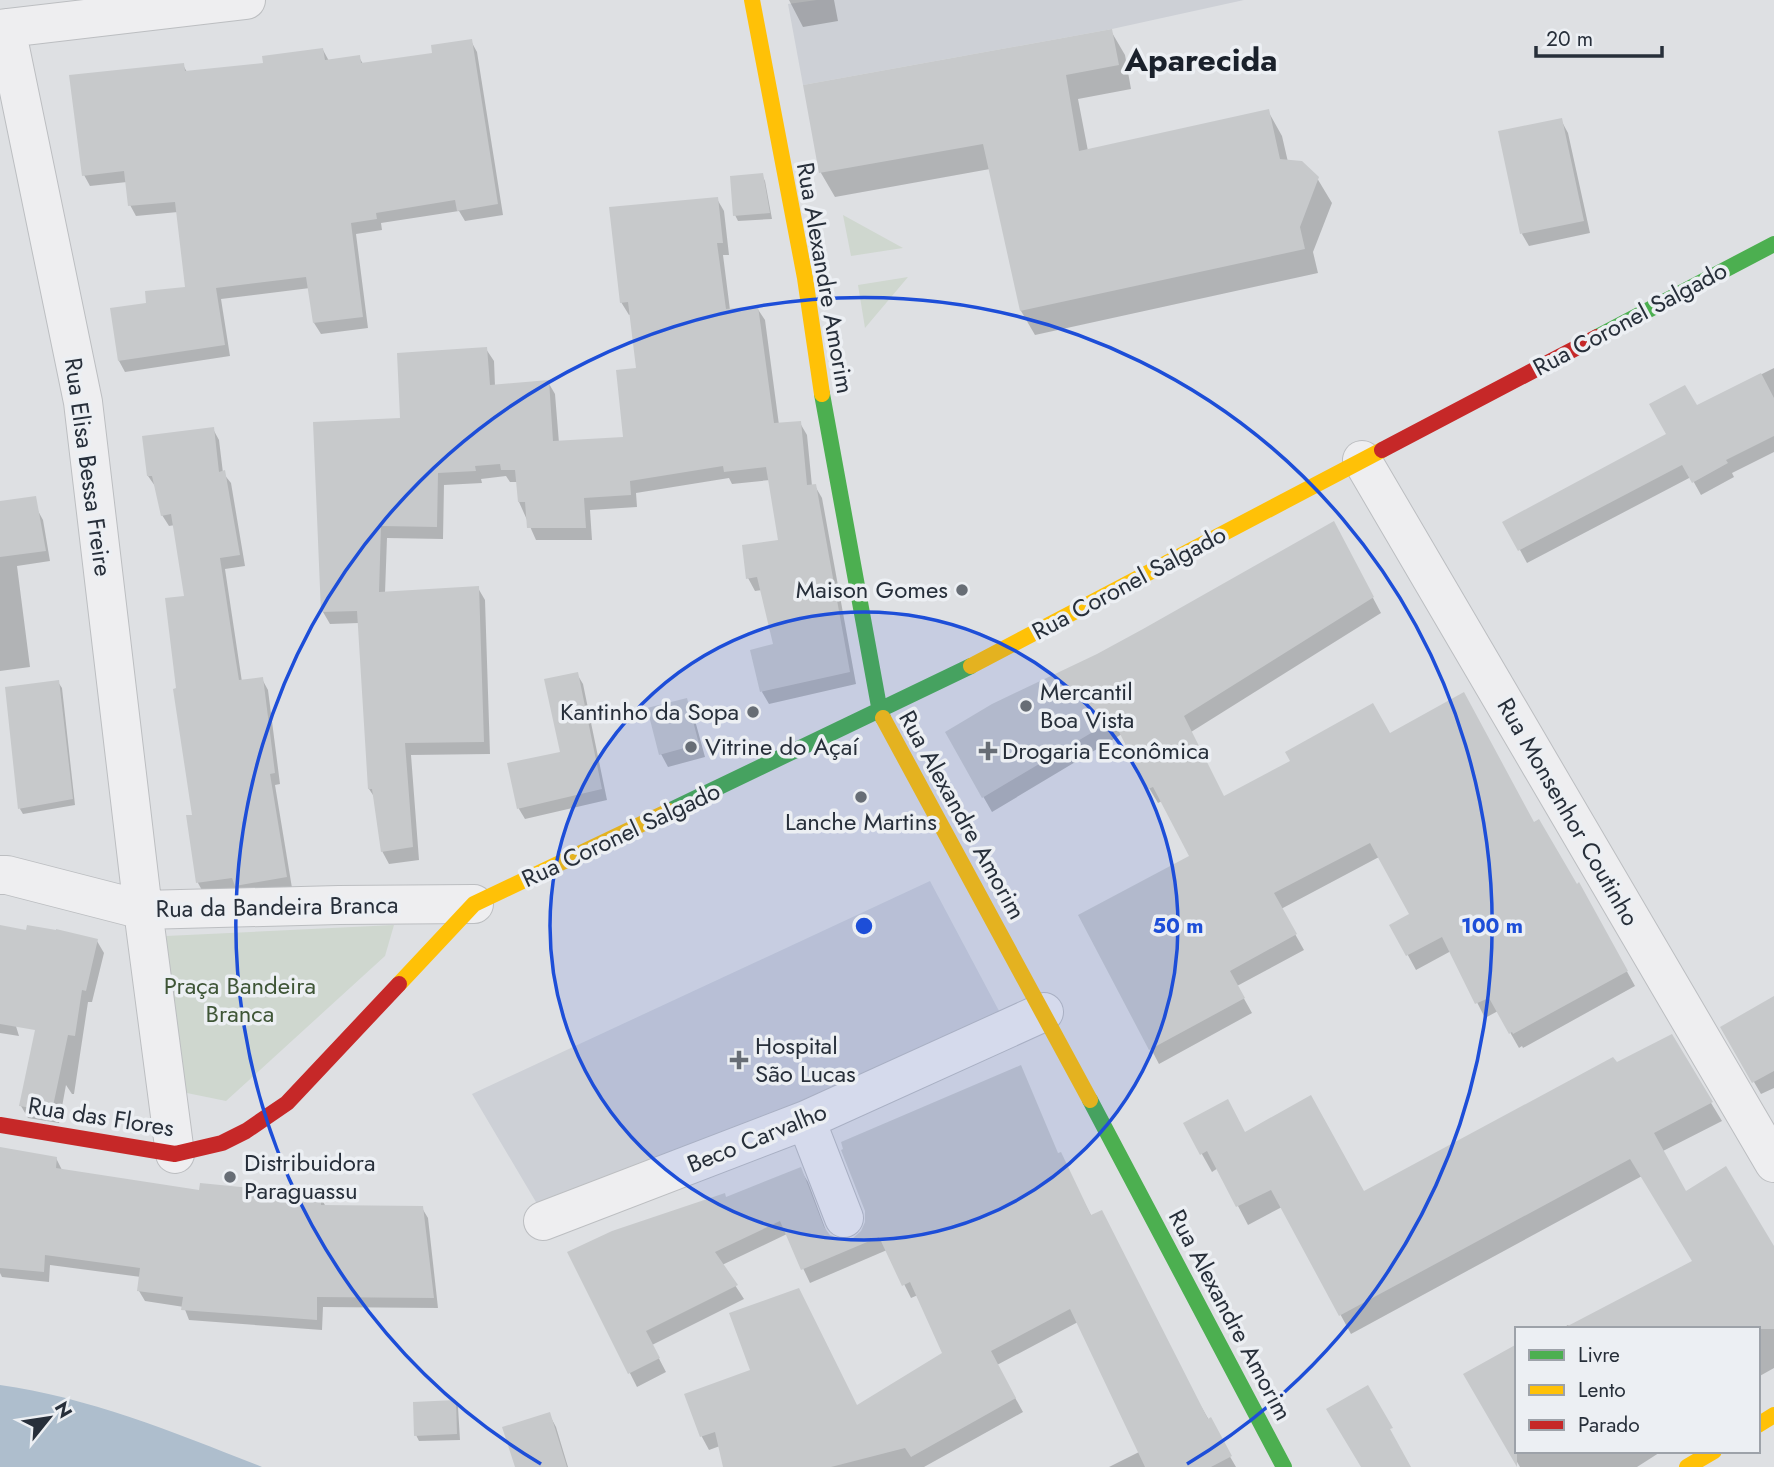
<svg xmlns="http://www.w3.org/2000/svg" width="1774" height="1467" viewBox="0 0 1774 1467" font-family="Jost,sans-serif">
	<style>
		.built { fill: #cdd0d6 }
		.green { fill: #cfd7cf }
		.water { fill: #aebecd }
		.shadow { fill: #0003 }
		.building { fill: #c7c9cb }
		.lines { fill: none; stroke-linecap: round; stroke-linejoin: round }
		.street-casing { stroke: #bcbec1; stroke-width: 40 }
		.street { stroke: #eeeef0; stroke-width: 38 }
		.fast { stroke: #4caf50; stroke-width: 16 }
		.slow { stroke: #ffc107; stroke-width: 16 }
		.jam { stroke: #c62828; stroke-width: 16 }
		.ring { fill: none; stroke: #1d4ed8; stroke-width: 3.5 }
		.poi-dot { fill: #676d75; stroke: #eceff3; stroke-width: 2.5 }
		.labels { text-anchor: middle; stroke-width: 7; stroke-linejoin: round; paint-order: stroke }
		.street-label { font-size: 24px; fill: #272f3a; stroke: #eceff3 }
		.poi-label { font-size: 24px; fill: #272f3a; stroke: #eceff3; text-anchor: start }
		.park-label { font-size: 24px; fill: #3e5536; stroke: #eceff3 }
		.district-label { font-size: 32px; font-weight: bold; fill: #1a212b; stroke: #eceff3 }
		.centre { fill: #1d4ed8; stroke: #eceff3; stroke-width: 3.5 }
		.ring-label { font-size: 21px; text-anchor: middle; font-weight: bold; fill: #1d4ed8; stroke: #eceff3; stroke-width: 7; stroke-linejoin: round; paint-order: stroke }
	</style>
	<rect width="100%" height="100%" fill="#dee0e3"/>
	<!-- built -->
	<path class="built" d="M817,0H1244L1112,29L803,85L788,4Z
		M930,881L1007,1026L546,1219L472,1094Z"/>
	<!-- green -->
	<path class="green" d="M843,215L903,248L851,256Z
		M908,277L865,328L858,285Z
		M394,925L385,956L226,1101L182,1092L166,936Z"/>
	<!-- water -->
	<path class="water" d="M0,1385C88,1397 179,1434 262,1467H0Z"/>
	<!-- shadow -->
	<path class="shadow" d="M789,0H834L838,21L803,27Z
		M1111,31L1125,55L1131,89L1078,99L1088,151L1268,111L1282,136L1288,162L1317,178L1332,203L1313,252L1318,273L1035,335L1021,311L990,169L835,197L821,173L805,87Z
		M471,41L477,52L503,215L465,221L459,211L381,223L382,230L356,234L368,328L321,334L314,323L310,288L221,299L230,356L125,372L119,361L148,304L187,289L178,212L136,216L130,205L127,182L90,186L84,175L183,65L187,72L265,65L323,50L329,61L359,57L363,64L434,54Z
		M1561,120L1568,133L1590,233L1529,246L1522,234Z
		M762,175L765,181L772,219L738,221L735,215Z
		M717,199L724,211L729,255H723L730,310L757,308L765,320L779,425L800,423L807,435L812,486H815L822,498L856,684L769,704L762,692L776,646L762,590L755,591L748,578L780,542L770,480L732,484L729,478L636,493L637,507L590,510L592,540H536L519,502L518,482H510L506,476L481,479L482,483L444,485L443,539L387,538L385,593L478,588L485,600L490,754L411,755L419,860L389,864L382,851L375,798L369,789L359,623L330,624L323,612L402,420L486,349L494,361L495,386L548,382L555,394L559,443L625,439L638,369L631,314L629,315L621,302Z
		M1774,368V452L1732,473L1734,477L1701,495L1691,477L1527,563L1505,522L1668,435L1696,407Z
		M213,429L219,440L223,473L231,483L245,566L225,569L242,682L262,679L268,690L280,784L275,785L292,888L204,894L198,883L188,817L194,816L178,690L186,597L175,525L169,526L162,515L155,486L148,476Z
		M37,509L43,520L50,561L17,566L30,667L0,671V520Z
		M1341,538L1381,613L1191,732L1224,798L1389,735L1534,824L1576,886L1579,885L1635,986L1523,1048L1522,1046L1519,1048L1498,1011L1485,1018L1451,951L1416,970L1392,926L1411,915L1379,857L1281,909L1304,950L1237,986L1252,1013L1159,1064L1081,916L1191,857L1162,801L1158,803L1149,788L1122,734L992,812L947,733Z
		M577,674L583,684L607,800L525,819L519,809L509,764L562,753Z
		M58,682L62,688L75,805L23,814L20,809Z
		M686,700L693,713L705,757L668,767L661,754Z
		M97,941L104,953L92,1002H88L74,1094H72L66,1085L59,1123L28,1118L21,1106L40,1012Z
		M0,974L19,1036L0,1033Z
		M1774,998V1088L1761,1094L1722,1027Z
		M1671,1037L1722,1121L1663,1151L1686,1193L1774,1249V1368L1758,1377V1329H1561L1568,1325L1570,1327L1694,1262L1642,1176L1351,1334L1282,1207L1248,1225L1218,1168L1212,1172L1185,1124L1245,1134L1364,1194Z
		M0,1149L56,1158L62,1170L201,1192L320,1196L326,1207L422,1208L428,1218L438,1308L323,1307L322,1330L189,1320L184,1307L145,1301L139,1291L141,1277L50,1265L49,1282L2,1277L0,1273Z
		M1059,1155L1092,1217L1236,1467H1109L1139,1452L1078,1322L997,1365L1023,1412L924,1467H725L720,1446L709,1450L702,1437L686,1395L857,1407L944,1354L918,1295L911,1298L887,1250L810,1283L787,1234L722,1265L744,1299L652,1345L666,1372L637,1387L569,1253L726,1199L800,1169L808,1182L828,1236L840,1241L853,1240Z
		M1466,1375L1517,1451H1662L1637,1467H1520Z
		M455,1402L458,1407L460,1440L419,1441L416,1435Z
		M549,1414L556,1427L568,1467H516Z"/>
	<!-- building -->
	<path class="building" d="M1112,29L1119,65L1066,75L1079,151L1269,109L1280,159L1302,161L1319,177L1300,227L1305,249L1020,311L983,144L819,173L803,85Z
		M472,39L498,204L457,211L455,200L376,213L377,219L351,223L363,317L313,323L306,277L216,288L225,345L118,361L110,308L146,303L145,291L185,287L175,202L128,206L124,171L82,176L69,75L184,63L185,71L263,63L262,56L323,48L325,60L360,55L361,63L432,53L431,45Z
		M1562,118L1584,221L1520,234L1498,131Z
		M763,173L770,213L733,216L730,176Z
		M718,197L723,243H717L726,309L758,306L774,423L801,421L807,485L816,484L850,672L760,692L750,650L773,644L757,577L746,579L742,545L778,540L766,467L724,472L723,466L630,481L631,495L584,498L586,528H527L525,502H518L515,470H501L500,464L475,466L476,471L438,473L437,527L381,526L379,592L479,586L484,742L405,743L413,847L381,852L372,789H368L357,611L321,612L313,422L400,418L397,353L487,347L490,385L549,380L553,441L623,437L616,370L636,368L628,302L620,303L609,207Z
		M1761,373L1774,398V436L1726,460L1728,463L1692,483L1682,465L1518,551L1502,522L1666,434L1649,404L1685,385L1697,405Z
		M214,427L219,472L225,470L240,555L220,558L234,649L239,680L263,677L275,773L270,774L287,877L235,886L232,878L196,883L186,815H192L173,689L176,688L165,598L184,596L171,514L161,516L152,476H147L142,436Z
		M36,496L46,551L0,557V501Z
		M1334,521L1374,597L1184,716L1224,796L1290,761L1285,752L1373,703L1390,733L1464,692L1534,822L1539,819L1577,884L1579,882L1628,971L1513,1034L1512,1032L1509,1034L1489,998L1475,1004L1442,937L1406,956L1389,925L1409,914L1370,843L1274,893L1297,934L1230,971L1245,998L1149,1050L1078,915L1189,856L1153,787L1148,789L1113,720L982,798L945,732L992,704L1097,654L1143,629Z
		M578,672L602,789L517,809L507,763L560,752L544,679Z
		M59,680L73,799L18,809L5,687Z
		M687,698L699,744L659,755L647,708Z
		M0,925L26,930L27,925L56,930V929L98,939L86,991L82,990L75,1036L68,1035L52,1111L19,1106L35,1030L0,1024Z
		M1774,996V1071L1752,1083L1720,1027Z
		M1672,1034L1713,1102L1654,1133L1686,1191L1726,1166L1774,1246V1329H1562L1692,1261L1630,1159L1339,1316L1271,1190L1236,1207L1207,1151L1200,1155L1183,1123L1228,1099L1245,1132L1311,1095L1364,1191L1613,1057L1617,1062Z
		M1021,1065L1058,1153L1061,1152L1091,1215L1102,1210L1208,1419L1211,1417L1232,1456L1211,1467H1145L1070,1309L991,1351L1016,1398L911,1457L905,1448L831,1467H723L715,1432L700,1437L684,1394L750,1370L729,1313L799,1288L857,1405L942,1353L910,1282L902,1286L879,1237L801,1270L780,1221L715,1252L738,1285L646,1331L660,1358L628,1374L567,1252L612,1231L725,1193L726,1197L801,1167L824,1227L830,1235L840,1239L853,1238L861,1231L865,1222V1211L841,1150L843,1149L841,1142Z
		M0,1147L57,1157L56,1168L199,1190L200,1183L321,1195V1205L423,1206L434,1298L317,1297V1320L181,1310L183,1297L137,1291L140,1268L45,1255L44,1272L0,1268Z
		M1517,1344V1467L1463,1374Z
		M1368,1385L1393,1428L1390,1429L1411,1467H1361L1326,1409Z
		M456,1400L457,1434L414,1436L413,1402Z
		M550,1412L567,1467H515L502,1427Z"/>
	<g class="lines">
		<defs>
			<path id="street" d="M6,28L83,402L143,910L175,1154
				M0,29L246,0
				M1362,460L1774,1163
				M0,875H7L143,910L339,905L474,904
				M806,1120L844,1218
				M543,1221L806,1120L1044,1012"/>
		</defs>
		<!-- street casing -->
		<use href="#street" class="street-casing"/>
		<!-- street -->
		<use href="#street" class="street"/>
		<!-- fast -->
		<path class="fast" d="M1597,337L1774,244
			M822,394L880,712L883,718
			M669,811L971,666
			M1090,1100L1284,1467"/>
		<!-- slow -->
		<path class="slow" d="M752,0L805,278L822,394
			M971,666L1382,450
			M883,718L1090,1100
			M399,984L474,904L669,811
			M1758,1425L1774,1415
			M1687,1467L1714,1451"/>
		<!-- jam -->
		<path class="jam" d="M1382,450L1597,337
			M0,1125L175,1154L222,1143L246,1131L287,1103L399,984"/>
	</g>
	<!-- distance rings -->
	<circle cx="864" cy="926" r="314" fill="#1d4ed8" fill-opacity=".12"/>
	<g class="ring">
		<circle cx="864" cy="926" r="314"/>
		<path d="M541 1464A628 628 0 1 1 1187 1464"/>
	</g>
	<!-- markers -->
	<g class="poi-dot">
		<circle cx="962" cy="590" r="7"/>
		<circle cx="1026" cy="706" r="7"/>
		<circle cx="753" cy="712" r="7"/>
		<circle cx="691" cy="747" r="7"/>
		<path d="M984.5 740.5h7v7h7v7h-7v7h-7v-7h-7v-7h7z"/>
		<circle cx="861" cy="797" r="7"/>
		<path d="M735.5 1049.5h7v7h7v7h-7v7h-7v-7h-7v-7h7z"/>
		<circle cx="230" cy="1177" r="7"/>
	</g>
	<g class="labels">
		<!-- street labels -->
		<g class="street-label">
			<text transform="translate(825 278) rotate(80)" y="8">Rua Alexandre Amorim</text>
			<text transform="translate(1630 319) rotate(-28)" y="8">Rua Coronel Salgado</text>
			<text transform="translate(88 467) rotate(82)" y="8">Rua Elisa Bessa Freire</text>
			<text transform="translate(1129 583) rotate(-28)" y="8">Rua Coronel Salgado</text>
			<text transform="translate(1568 812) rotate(60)" y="8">Rua Monsenhor Coutinho</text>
			<text transform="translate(962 815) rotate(61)" y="8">Rua Alexandre Amorim</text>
			<text transform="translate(621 835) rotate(-25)" y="8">Rua Coronel Salgado</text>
			<text transform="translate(277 907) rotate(-1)" y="8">Rua da Bandeira Branca</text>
			<text transform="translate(101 1117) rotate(9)" y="8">Rua das Flores</text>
			<text transform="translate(757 1138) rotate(-22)" y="8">Beco Carvalho</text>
			<text transform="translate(1230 1315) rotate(62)" y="8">Rua Alexandre Amorim</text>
		</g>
		<!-- poi labels -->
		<g class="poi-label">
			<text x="948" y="598" text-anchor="end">Maison Gomes</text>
			<text x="1040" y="700">Mercantil<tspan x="1040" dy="28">Boa Vista</tspan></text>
			<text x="739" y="720" text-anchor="end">Kantinho da Sopa</text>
			<text x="705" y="755">Vitrine do Açaí</text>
			<text x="1002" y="759">Drogaria Econômica</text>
			<text x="861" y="830" text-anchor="middle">Lanche Martins</text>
			<text x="755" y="1054">Hospital<tspan x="755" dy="28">São Lucas</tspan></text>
			<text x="244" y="1171">Distribuidora<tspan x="244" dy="28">Paraguassu</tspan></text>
		</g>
		<!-- park labels -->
		<g class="park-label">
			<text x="240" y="994">Praça Bandeira<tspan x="240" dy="28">Branca</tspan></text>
		</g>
		<!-- district labels -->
		<g class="district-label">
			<text x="1201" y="71">Aparecida</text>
		</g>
	</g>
	<circle cx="864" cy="926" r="10" class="centre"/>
	<g class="ring-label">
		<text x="1178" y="933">50 m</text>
		<text x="1492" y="933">100 m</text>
	</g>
	<!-- legend -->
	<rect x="1515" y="1327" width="245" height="126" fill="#eceff3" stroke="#9da2a9" stroke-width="2"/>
	<rect x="1529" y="1350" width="35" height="10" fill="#4caf50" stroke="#9da2a9" stroke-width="2"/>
	<text x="1578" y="1362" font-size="21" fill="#272f3a">Livre</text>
	<rect x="1529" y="1385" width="35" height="10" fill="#ffc107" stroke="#9da2a9" stroke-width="2"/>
	<text x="1578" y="1397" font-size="21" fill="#272f3a">Lento</text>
	<rect x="1529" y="1420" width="35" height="10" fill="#c62828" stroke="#9da2a9" stroke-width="2"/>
	<text x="1578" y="1432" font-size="21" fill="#272f3a">Parado</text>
	<!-- north arrow -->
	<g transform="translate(49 1418) rotate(60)" stroke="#eceff3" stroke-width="5" paint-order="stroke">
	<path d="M0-5L12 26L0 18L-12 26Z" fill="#272f3a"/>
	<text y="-10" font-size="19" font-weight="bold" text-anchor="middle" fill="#272f3a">N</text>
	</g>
	<!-- scale -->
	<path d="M1536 46v10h126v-10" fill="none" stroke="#272f3a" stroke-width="3.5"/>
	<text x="1546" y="46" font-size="21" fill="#272f3a" stroke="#eceff3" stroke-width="5" paint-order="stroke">20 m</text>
</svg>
